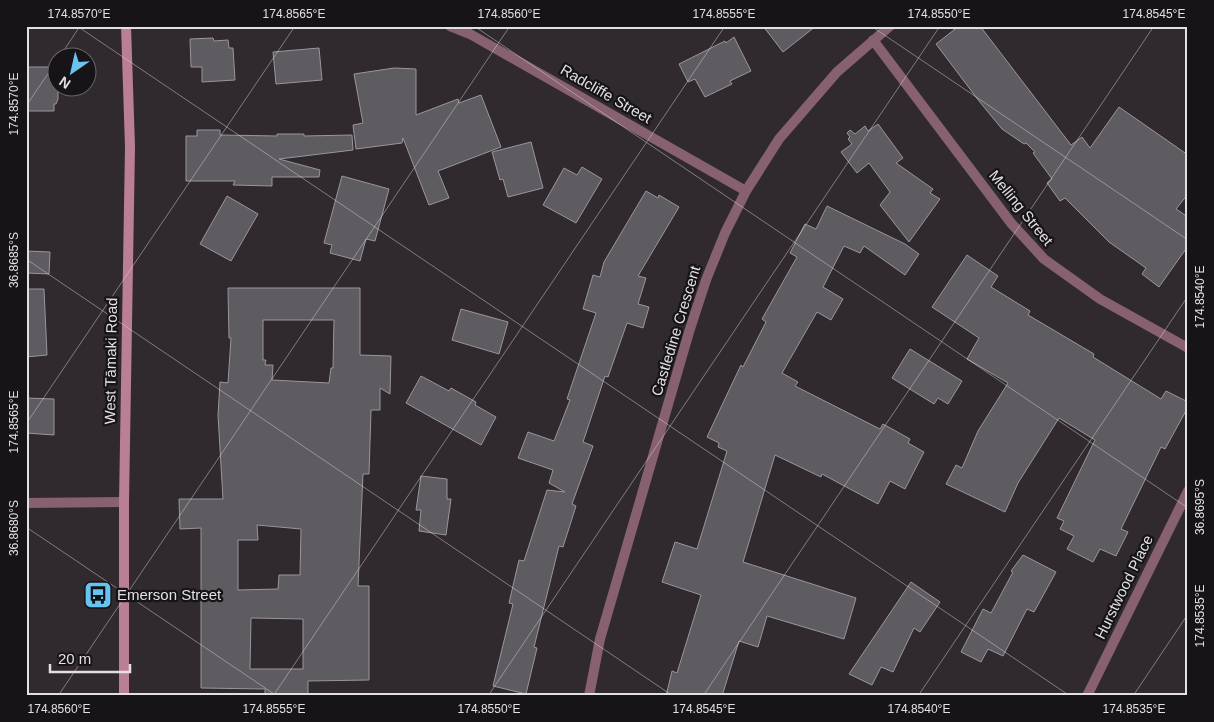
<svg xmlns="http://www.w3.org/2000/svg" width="1214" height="722" viewBox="0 0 1214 722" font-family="Helvetica,sans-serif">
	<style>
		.building { fill: #5e5b61; stroke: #9a969d; fill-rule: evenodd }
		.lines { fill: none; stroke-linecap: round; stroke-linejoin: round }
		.minor { stroke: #876171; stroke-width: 10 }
		.secondary { stroke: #ba7e97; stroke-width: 10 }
		.ticks { fill: none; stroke: #e3e0e2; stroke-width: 1; stroke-opacity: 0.45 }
		.labels { text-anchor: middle; stroke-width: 4.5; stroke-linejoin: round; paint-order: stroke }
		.street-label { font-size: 15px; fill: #e3e0e2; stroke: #161416 }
		.poi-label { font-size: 15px; fill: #e3e0e2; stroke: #161416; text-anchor: start }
		.neatline { fill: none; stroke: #e3e0e2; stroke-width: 2 }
		.ticks-label { font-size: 12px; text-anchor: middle; fill: #e3e0e2 }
	</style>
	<rect width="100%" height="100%" fill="#302a2f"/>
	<!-- building -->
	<path class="building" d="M763,26H816L783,52Z
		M959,26H980L1071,145L1082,137L1090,148L1119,107L1188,155V194L1176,209L1188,217V246L1159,287L1142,274L1146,268L1109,242L1065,198L1060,201L1047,183L1052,179L1033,153L1035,152L1026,143L1024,144L1002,129L979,101L936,44Z
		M734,37L751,71L730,81L732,84L705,97L695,79L688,82L679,64L725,41L726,43Z
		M213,38L214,41L228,40L229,48H233L235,80L202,82V67H191L190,39Z
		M319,48L322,80L276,84L273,52Z
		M26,67H58V99L56,104H54V111H26Z
		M394,68L416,69V115L458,99L459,103L481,95L501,147L438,171L449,198L429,205L403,138L402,143L356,149L353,125L363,123L354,74Z
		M878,124L903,158L896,163L933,189L930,193L940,199L909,242L880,205L890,192L869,163L857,173L841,152L852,144L848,139L850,137L847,133L850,130L855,134L865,126L868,131Z
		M197,130H220V135L277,136V134H304V136L352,135L353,150L279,159L320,170L319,177H272V186L233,185L235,181H186V136H197Z
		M531,142L543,188L508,197L503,179L500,180L492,152Z
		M582,167L602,179L576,223L543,205L564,168L577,175Z
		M342,176L389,189L375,241L366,239L360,261L330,253L332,245L324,243Z
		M646,191L658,198L659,195L679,207L638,276L646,278L638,304L649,307L643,328L627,323L608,377L605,376L583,442L593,446L572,504L576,506L563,547L559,546L534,647L537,648L526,694L493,686L513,604L509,603L519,560L524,561L547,490L565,492L549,483L553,470L518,458L528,432L554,441L570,400L567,399L596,313L583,309L593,275L600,277L604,262Z
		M227,196L258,214L231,261L200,244Z
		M827,206L905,244L919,254L905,275L864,246L860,253L844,246L823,287L843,299L831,320L817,312L782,373L798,382L795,386L880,429L883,424L910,439L908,443L924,452L905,489L890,481L878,504L822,474L821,477L775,455L743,562L856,598L844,639L767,616L758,647L739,641L722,696H666L672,671L677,673L701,595L662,582L675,542L697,549L727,451L718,447L719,443L707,437L731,386L741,365L743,367L766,322L762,319L797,257L790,253L805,224L816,229Z
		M26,251L50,252L49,274L26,273Z
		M967,255L998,276L991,287L1030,311L1028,315L1094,354L1093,357L1161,399L1166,391L1188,402V407L1165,449L1161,447L1121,529L1128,532L1116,556L1100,549L1093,562L1067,549L1074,536L1060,529L1064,521L1057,518L1095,440L1059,418L1018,483L1005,512L946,484L956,465L962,468L978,431L1008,383L967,359L979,338L932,307Z
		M228,288H360V355L391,356L390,394L380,388V410H371L369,474H363L358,586H369V680L308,681V696H265V689L201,688V528L180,529L179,499H223L218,415L220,382L228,383L231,338H229ZM263,320H334L333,368H331L329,383L272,380L273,365H265L266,360H263ZM257,525L301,529L300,575H279L278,589L238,590V540H258ZM251,618L303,619V669H250Z
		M26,289H44L47,355L26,357Z
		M461,309L508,322L499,354L452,340Z
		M910,349L962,381L948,404L938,398L934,404L892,378Z
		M421,376L449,391L451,388L476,402L475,405L496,417L481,445L406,403Z
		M26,398L54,399V435L26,433Z
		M421,476L447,479V499H451L446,535L419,531L421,510H416Z
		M1023,555L1056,572L1034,612L1027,609L1003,656L988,649L981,662L961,652L983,609L991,613L1013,572L1011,571Z
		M911,582L940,602L920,632L914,628L893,672L881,667L872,685L849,674Z"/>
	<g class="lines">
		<!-- minor -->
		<path class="minor" d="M450,26L470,34L746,191
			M873,40L1011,223L1044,259L1100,299L1188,348
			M26,503L124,502
			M589,696L600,639L689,332L706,280L725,233L746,191L779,139L837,72L890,26
			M1087,696L1188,491"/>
		<!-- secondary -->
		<path class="secondary" d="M124,696V502L130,147L126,26"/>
	</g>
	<!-- ticks -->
	<path class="ticks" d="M77,26L1070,696M474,26L1188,508M871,26L1188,240M59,58L80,26M26,106L58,59M26,259L673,696M26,424L295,26M26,527L277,696M58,696L510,26M273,696L725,26M488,696L940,26M703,696L1154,26M918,696L1188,296M1133,696L1188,614"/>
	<!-- icons -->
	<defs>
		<symbol id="bus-square" viewBox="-11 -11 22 22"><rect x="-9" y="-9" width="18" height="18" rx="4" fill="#67c4f0" stroke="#161416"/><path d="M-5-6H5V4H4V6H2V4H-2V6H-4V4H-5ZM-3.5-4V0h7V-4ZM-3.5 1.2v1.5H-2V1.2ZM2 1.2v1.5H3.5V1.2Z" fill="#111"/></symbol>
	</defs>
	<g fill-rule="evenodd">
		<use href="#bus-square" x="82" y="579" width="32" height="32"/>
	</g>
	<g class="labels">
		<!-- street labels -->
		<g class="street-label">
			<text transform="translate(606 94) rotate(30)" y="5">Radcliffe Street</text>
			<text transform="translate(1021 208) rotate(51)" y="5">Melling Street</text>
			<text transform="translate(676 331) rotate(-73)" y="5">Castledine Crescent</text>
			<text transform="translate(111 361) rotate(-89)" y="5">West Tāmaki Road</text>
			<text transform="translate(1124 587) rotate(-64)" y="5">Hurstwood Place</text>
		</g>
		<!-- poi labels -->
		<g class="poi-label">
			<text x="117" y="600">Emerson Street</text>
		</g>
	</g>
	<!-- border -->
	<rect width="1214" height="722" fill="none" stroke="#161416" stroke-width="55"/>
	<!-- north arrow -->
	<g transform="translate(72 72) rotate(214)"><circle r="24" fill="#161416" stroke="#686668"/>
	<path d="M0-4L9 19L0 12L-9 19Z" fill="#67c4f0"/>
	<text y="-8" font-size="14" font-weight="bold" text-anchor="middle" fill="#e3e0e2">N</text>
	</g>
	<!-- scale -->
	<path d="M50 664v8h80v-8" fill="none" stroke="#e3e0e2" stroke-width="2.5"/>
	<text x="58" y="664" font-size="15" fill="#e3e0e2" stroke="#161416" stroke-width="4" paint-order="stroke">20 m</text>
	<rect x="28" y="28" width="1158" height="666" class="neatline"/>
	<g class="ticks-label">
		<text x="79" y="18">174.8570°E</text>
		<text x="294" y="18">174.8565°E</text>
		<text x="509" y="18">174.8560°E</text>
		<text x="724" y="18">174.8555°E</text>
		<text x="939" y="18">174.8550°E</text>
		<text x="1154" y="18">174.8545°E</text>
		<text transform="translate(14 104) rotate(-90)" y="4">174.8570°E</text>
		<text transform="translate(14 260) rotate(-90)" y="4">36.8685°S</text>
		<text transform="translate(1200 297) rotate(-90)" y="4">174.8540°E</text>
		<text transform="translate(14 422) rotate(-90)" y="4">174.8565°E</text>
		<text transform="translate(1200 507) rotate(-90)" y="4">36.8695°S</text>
		<text transform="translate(14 528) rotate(-90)" y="4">36.8680°S</text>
		<text transform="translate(1200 616) rotate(-90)" y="4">174.8535°E</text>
		<text x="59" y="713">174.8560°E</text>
		<text x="274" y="713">174.8555°E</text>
		<text x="489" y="713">174.8550°E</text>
		<text x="704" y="713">174.8545°E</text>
		<text x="919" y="713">174.8540°E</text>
		<text x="1134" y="713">174.8535°E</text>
	</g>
</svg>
